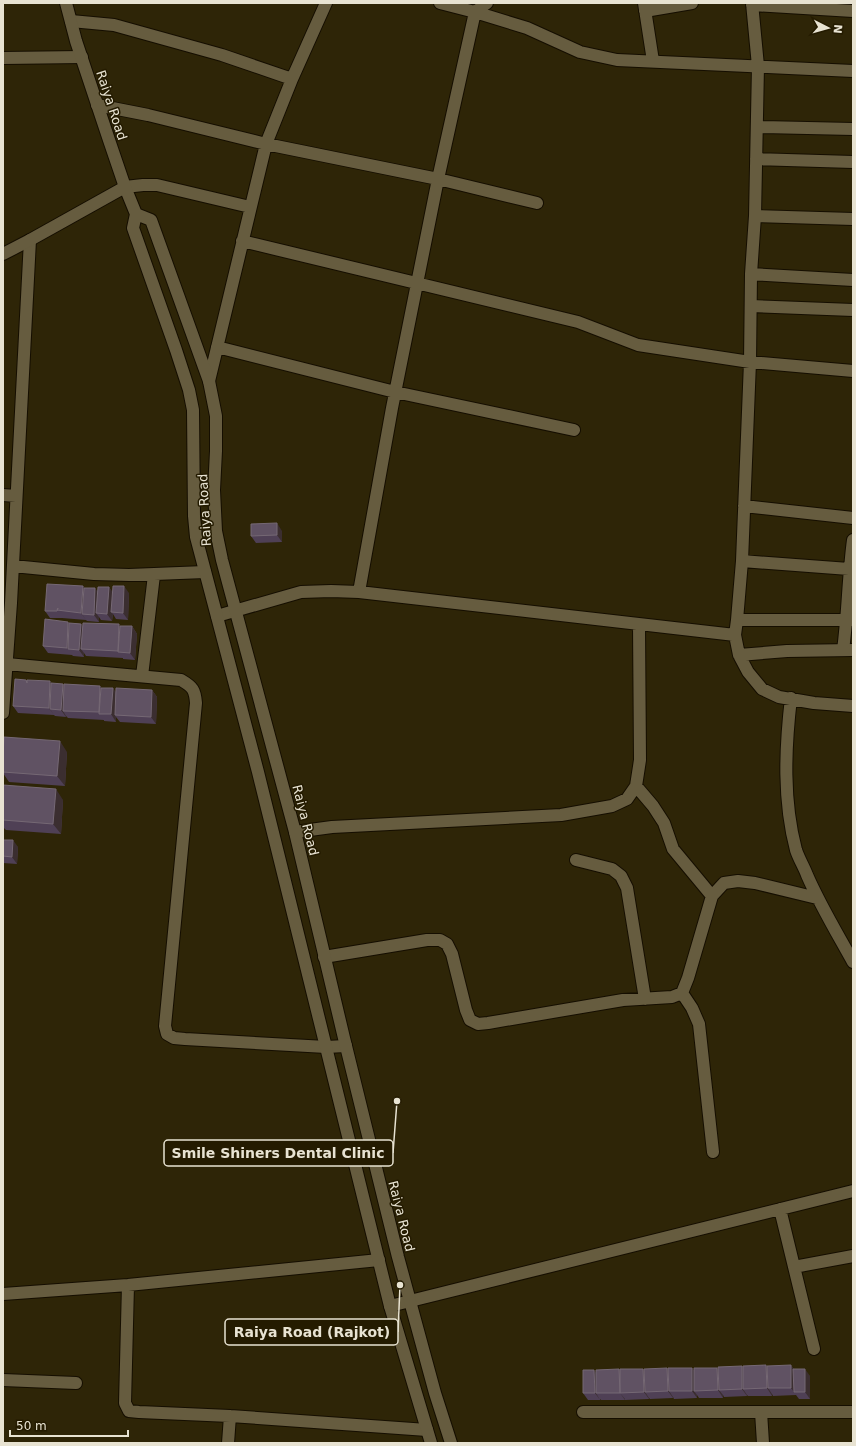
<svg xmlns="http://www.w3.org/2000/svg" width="856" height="1446" viewBox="0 0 856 1446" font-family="'DejaVu Sans',sans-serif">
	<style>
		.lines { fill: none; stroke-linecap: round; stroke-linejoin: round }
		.minor-casing { stroke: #150e00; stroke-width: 14 }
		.tertiary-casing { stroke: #150e00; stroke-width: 14 }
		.minor { stroke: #665c3f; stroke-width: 12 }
		.tertiary { stroke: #665c3f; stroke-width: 12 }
		.wall { fill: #4f4055 }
		.shaded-wall { fill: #3b2e30 }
		.building { fill: #605263; stroke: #756874 }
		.labels { text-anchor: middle; stroke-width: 3; stroke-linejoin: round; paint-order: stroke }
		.street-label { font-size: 13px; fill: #e8e3d2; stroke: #241b00 }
		.leader { fill: none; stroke: #e8e3d2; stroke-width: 1.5 }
		.callout-dot { fill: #e8e3d2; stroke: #241b00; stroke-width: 1.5 }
		.callout { fill: #241b00; stroke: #e8e3d2; stroke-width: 1.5 }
		.callout-label { font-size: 14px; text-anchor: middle; font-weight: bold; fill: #e8e3d2 }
	</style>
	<rect width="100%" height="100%" fill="#2e2507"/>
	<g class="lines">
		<defs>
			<path id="minor" d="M440,3L475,12L527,28L580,52L617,60L853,71
				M644,3L653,61
				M752,3L758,66L755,216L751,274L750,362L742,561L737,620L735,635L739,655L748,672L762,689L779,697L814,703L853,706
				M752,5L853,11
				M645,11L692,3
				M71,21L114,25L222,55L292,79
				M3,58L82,57
				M97,105L148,115L266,144L438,179L537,203
				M757,127L853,129
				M756,159L853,162
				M125,187L143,185H157L250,207
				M755,216L853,219
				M242,241L578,322L638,345L750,362L853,371
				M751,274L853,280
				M751,306L853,310
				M217,347L395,392L574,430
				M209,381L266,144L292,79L326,3
				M3,495L16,496
				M744,506L853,518
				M742,561L849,569
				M13,566L94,574L129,575L205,572
				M359,592L392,408L438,179L475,12L487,3
				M217,616L301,592L331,591L359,592L735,635
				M737,620H853
				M843,650C848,613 848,577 853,540
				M739,655L787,651L853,650
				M7,664L181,680C193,687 195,690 196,703L165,1026L167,1034L174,1038L185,1039L326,1047L346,1046
				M142,676L154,575
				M791,698C785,749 783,801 796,850C799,859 804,867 807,875C820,905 837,933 853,962
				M3,713L11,603L30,240
				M636,786L653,806L664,823L673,849L712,896
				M295,832L332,827L561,815L612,806L627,799L636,786L640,760L639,625
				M576,860L612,869L621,876L627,888L645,999
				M324,957L427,940H440L447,944L452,954L466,1010L470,1020L478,1024L488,1023L623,1000L672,997L682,993L688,978L712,896L724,883L738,881L755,883L817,898
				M682,993L692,1008L699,1024L713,1152
				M780,1209L814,1349
				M794,1267L853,1256
				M128,1285L125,1403L129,1411L139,1412L230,1416L427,1430
				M3,1294L128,1285L379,1260
				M390,1306L853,1191
				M3,1380L76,1383
				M583,1412H853
				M761,1412L763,1443
				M228,1443L230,1416"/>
			<path id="tertiary" d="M66,3L76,41L109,140L125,187L136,214L133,228L176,350L189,390L193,410L194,516L196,537L258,772L390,1306L431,1443
				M136,214L151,220L209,381L216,416V451L214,490L216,531L222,560L295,832L344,1038L398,1257L435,1393L451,1443
				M3,254L30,240L125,187"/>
		</defs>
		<!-- minor casing -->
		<use href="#minor" class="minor-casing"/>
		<!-- tertiary casing -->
		<use href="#tertiary" class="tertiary-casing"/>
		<!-- minor -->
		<use href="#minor" class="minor"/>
		<!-- tertiary -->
		<use href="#tertiary" class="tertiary"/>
	</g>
	<!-- wall -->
	<path class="wall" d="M282,531V542L256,543L251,536Z
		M83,586L84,588L97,591L109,587L112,592L129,593L128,620L116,619L113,614L112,621L101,620L99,617V622L87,621L86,620L62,618V617V618H50L45,611Z
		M68,622L69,623L81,624L83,627L120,626H132L137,634L135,660L123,659V658L86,656L84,653V657L73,656L72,655L48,653L43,646Z
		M26,680L27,681L51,683L64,686H100L101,688L116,693L152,690L157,697L156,724L120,722L116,717V722L104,721V720L68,718L66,716V717L55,716L54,715L18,713L13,706Z
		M67,752L65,786L9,782L3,773V756Z
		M3,785L63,800L61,834L6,830L3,827Z
		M3,840L18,847L17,864L3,863Z
		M767,1367L793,1369L810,1376V1399H799L796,1395L773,1396L772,1394V1396H748L747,1395V1396L724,1397L723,1395V1398H699L697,1395V1398L674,1399L673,1397V1398L650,1399L649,1398V1399L625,1400V1399V1400H601L600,1399V1400H588L583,1393L619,1369L620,1371H644L692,1368L694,1371L718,1369Z"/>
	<!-- shaded-wall -->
	<path class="shaded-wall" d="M277,523L282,531V542L277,535Z
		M83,586L88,593L82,614L86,620L81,613Z
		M124,586L129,593L128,620L123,613Z
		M109,587L114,594L111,612L113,614L112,621L107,614Z
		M95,588L100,595L96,613L99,617V622L94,615Z
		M68,622L73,629L68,649L67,648Z
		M81,624L86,631L81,649L84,653V657L79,650Z
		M119,624L124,632L118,652V651Z
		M132,626L137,634L135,660L130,653Z
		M50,681L55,689L50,709L54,715L49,708Z
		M63,684L68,691L63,711L66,716V717L61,710Z
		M100,686L105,693L99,714V712Z
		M113,688L118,695L115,715L116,717V722L111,714Z
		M152,690L157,697L156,724L151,717Z
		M60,741L67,752L65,786L57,776Z
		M56,789L63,800L61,834L53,824Z
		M13,840L18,847L17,864L12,857Z
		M766,1365L771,1373L768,1388L772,1394V1396L767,1388Z
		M791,1365L796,1372L794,1392L791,1388Z
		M742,1366L747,1373L743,1389L747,1395V1396L742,1389Z
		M667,1368L672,1376L669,1391L673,1397V1398L668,1391Z
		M692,1368L697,1375L694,1391L697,1395V1398L692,1391Z
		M717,1368L722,1375L719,1390L723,1395V1398L718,1390Z
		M619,1369L624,1377L620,1393L625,1399V1400L620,1393Z
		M643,1369L648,1376L645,1392L649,1398V1399L644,1392Z
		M805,1369L810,1376V1399L805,1392Z
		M594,1370L599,1377L596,1393L600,1400L595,1393Z"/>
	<!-- building -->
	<path class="building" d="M277,523V535L251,536V524Z
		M47,584L83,586L81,613L57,610L58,608L57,611H45Z
		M113,586H124L123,613L111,612Z
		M98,587H109L107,614L96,613Z
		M84,588H95L94,615L82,614Z
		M45,619L68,622L67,648L43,646Z
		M69,623L81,624L79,650L68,649Z
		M83,623L119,624L118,651L81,649Z
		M120,626H132L130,653L118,652Z
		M15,679L26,680L27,683V680L50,681L49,708L13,706Z
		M51,683L63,684L61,710L50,709Z
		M64,684L100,686L99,712L63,711Z
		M101,688H113L111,714H99Z
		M116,688L152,690L151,717L115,715Z
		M4,737L60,741L57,776L3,772V756Z
		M3,785L56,789L53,824L3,820Z
		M3,840H13L12,857L3,856Z
		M766,1365L767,1388L743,1389V1366Z
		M791,1365V1388H768L767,1366Z
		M742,1366V1389L719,1390L718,1367Z
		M667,1368L668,1391L645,1392L644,1369Z
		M668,1368H692V1391H669Z
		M694,1368H717L718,1390L694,1391Z
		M619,1369L620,1393H596V1370Z
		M620,1369H643L644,1392L620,1393Z
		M793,1369H805V1392H794Z
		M583,1370H594L595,1393H583Z"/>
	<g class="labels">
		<!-- street labels -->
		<g class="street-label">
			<text transform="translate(112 105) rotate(72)" y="5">Raiya Road</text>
			<text transform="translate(204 510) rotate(-93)" y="5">Raiya Road</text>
			<text transform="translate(306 820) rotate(76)" y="5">Raiya Road</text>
			<text transform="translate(402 1216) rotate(76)" y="5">Raiya Road</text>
		</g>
	</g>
	<!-- callouts -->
	<path class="leader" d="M397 1101L393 1153M400 1285L398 1332"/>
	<g class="callout-dot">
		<circle cx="397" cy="1101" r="4"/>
		<circle cx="400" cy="1285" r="4"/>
	</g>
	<g class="callout">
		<rect x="164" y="1140" width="229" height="26" rx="4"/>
		<rect x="225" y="1319" width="173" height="26" rx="4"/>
	</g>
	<g class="callout-label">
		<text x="278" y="1158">Smile Shiners Dental Clinic</text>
		<text x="312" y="1337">Raiya Road (Rajkot)</text>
	</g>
	<!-- border -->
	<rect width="856" height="1446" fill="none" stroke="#e8e3d2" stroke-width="8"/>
	<!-- north arrow -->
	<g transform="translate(828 28) rotate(96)" stroke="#241b00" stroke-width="3" paint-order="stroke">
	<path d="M0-3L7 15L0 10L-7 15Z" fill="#e8e3d2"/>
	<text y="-6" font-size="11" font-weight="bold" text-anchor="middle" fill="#e8e3d2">N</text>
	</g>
	<!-- scale -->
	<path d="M10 1430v6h118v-6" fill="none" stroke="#e8e3d2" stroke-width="2"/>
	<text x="16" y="1430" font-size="12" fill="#e8e3d2" stroke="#241b00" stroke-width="3" paint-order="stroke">50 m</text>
</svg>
